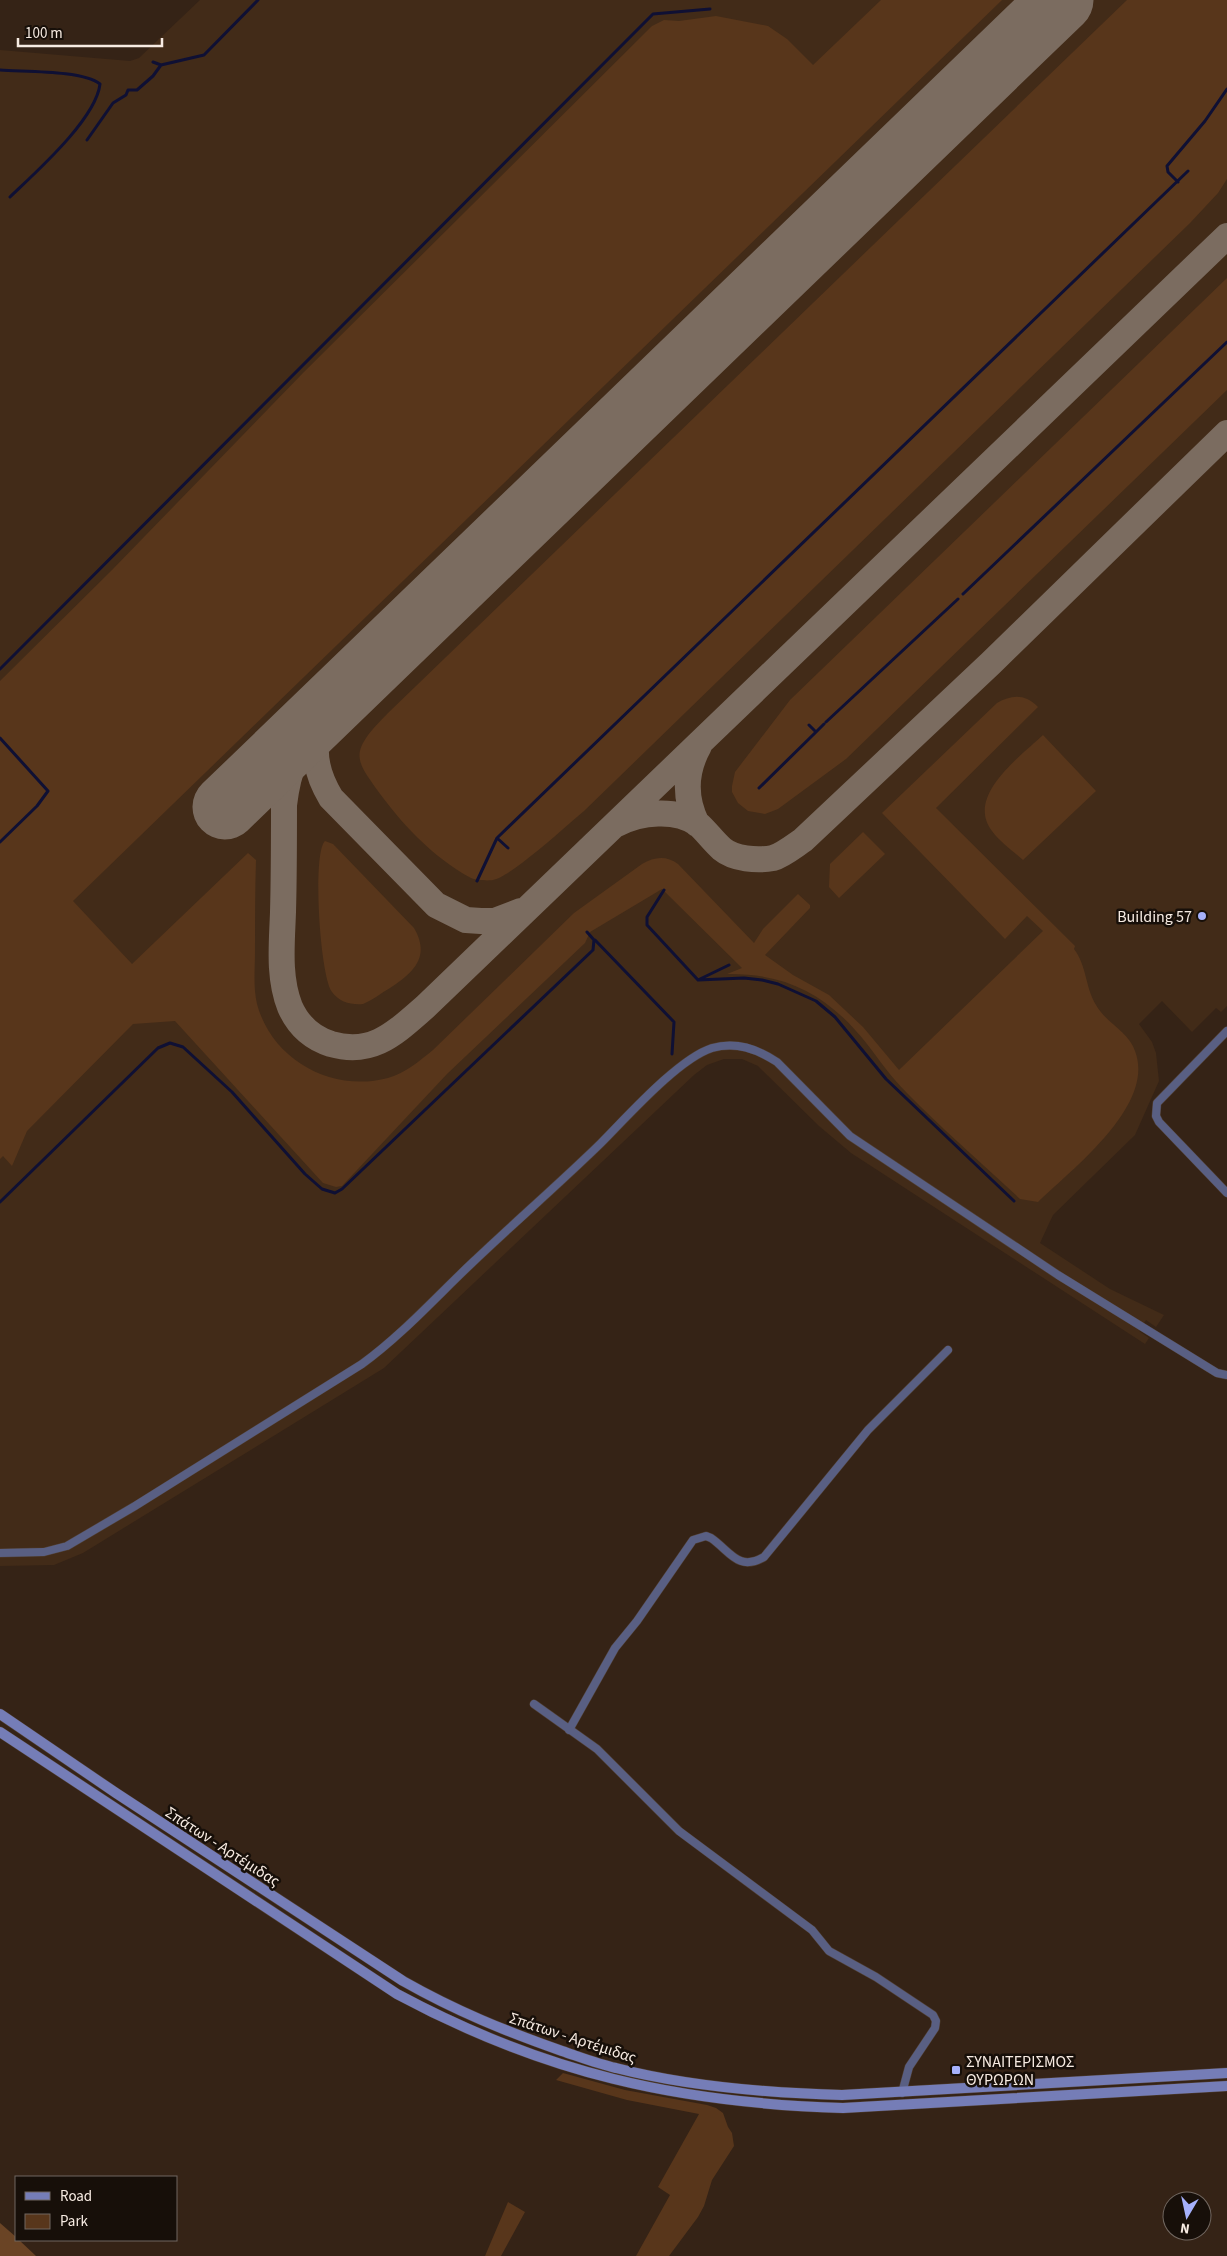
<svg xmlns="http://www.w3.org/2000/svg" width="1227" height="2256" viewBox="0 0 1227 2256" font-family="'Source Sans 3',sans-serif">
	<style>
		.built { fill: #422b18 }
		.green { fill: #58361b }
		.forest { fill: #6a4425 }
		.lines { fill: none; stroke-linecap: round; stroke-linejoin: round }
		.stream { stroke: #0f1034; stroke-width: 3 }
		.taxiway { stroke: #7b6c60; stroke-width: 26 }
		.runway { stroke: #7b6c60; stroke-width: 65 }
		.minor-casing { stroke: #503f33; stroke-width: 9 }
		.secondary-casing { stroke: #503f33; stroke-width: 11 }
		.minor { stroke: #595f83; stroke-width: 8 }
		.secondary { stroke: #757db7; stroke-width: 10 }
		.poi-dot { fill: #a6b1fc; stroke: #170f09; stroke-width: 2 }
		.labels { text-anchor: middle; stroke-width: 5; stroke-linejoin: round; paint-order: stroke }
		.poi-label { font-size: 16px; fill: #f7ebe2; stroke: #170f09; text-anchor: end }
		.street-label { font-size: 16px; fill: #f7ebe2; stroke: #170f09 }
	</style>
	<rect width="100%" height="100%" fill="#352316"/>
	<!-- built -->
	<path class="built" d="M200,0H1227V1006L1221,1012L1216,1008L1192,1032L1162,1001L1139,1024L1152,1042L1156,1053L1159,1081L1135,1135L1053,1215L1040,1243L1110,1289L1164,1315L1156,1327L1146,1320L1139,1331L1149,1338L1145,1344L851,1153L819,1126L758,1066L742,1059H724L707,1065L694,1075L384,1368L83,1553L54,1565L0,1566V50L130,61L139,58Z"/>
	<!-- green -->
	<path class="green" d="M881,0H1002L73,901L132,964L248,853L256,860C255,890 255,920 255,951C255,968 253,987 257,1004C272,1060 332,1093 388,1078C406,1073 419,1061 433,1050L574,913L642,864C654,857 666,855 678,864L754,943L763,929L798,894L810,905V908L765,955L793,975L829,995L863,1027L899,1070L1043,931L1027,916L1005,939L882,813L997,703C1012,694 1026,694 1038,707L936,808L1075,946L1074,949C1087,966 1085,987 1096,1005C1106,1023 1129,1032 1135,1051C1156,1105 1072,1169 1038,1202L1020,1199C982,1163 942,1129 906,1092C891,1077 880,1061 867,1044C830,997 789,973 727,974L742,968L662,889L590,932L585,943L447,1074L342,1186L336,1187L323,1183L175,1021L133,1024L27,1131L12,1166L3,1156L0,1159V681L113,569L303,373L652,26L664,20L679,21L716,16L768,26L787,39L813,65Z
		M1127,0H1227V179L1218,193L1190,223L584,811C566,826 512,876 493,880C488,881 475,880 471,878C432,857 400,822 375,787C370,779 362,770 360,760C356,743 378,724 388,713Z
		M1227,278V390L846,759L778,809L765,814L748,811L738,803L732,792V786L735,772L790,700Z
		M1043,735L1096,791L1023,860C1013,851 1000,842 992,831C965,796 1021,756 1043,735Z
		M863,832L885,854L839,898L829,887L830,864Z
		M325,841L333,844L414,928C431,957 413,973 390,988C381,993 373,1000 363,1004C351,1005 339,1002 332,992C320,977 312,853 325,841Z
		M563,2073L625,2090L707,2105L716,2108L723,2113L728,2127L732,2133L734,2146L712,2180L704,2206L698,2217L669,2256H636L670,2195L658,2187L699,2114L627,2100L556,2080Z
		M508,2202L525,2212L501,2256H485Z"/>
	<!-- forest -->
	<path class="forest" d="M0,2223L16,2237V2240H19L36,2256H0Z"/>
	<g class="lines">
		<!-- stream -->
		<path class="stream" d="M153,62L161,65
			M0,70C24,72 82,70 100,84C96,119 36,172 10,197
			M87,140L113,103L126,95L128,90H137L153,76L161,65L204,55L258,0
			M1178,182L1168,172L1167,166L1205,121L1227,89
			M963,594L1227,342
			M0,669L653,14L710,9
			M826,722L958,599
			M809,725L816,732L824,724
			M0,738L48,791L37,806L0,842
			M759,788L816,732
			M497,838L508,848
			M477,881L497,838L1188,171
			M664,890L647,917V925L698,980L729,965
			M595,940L674,1022L672,1054
			M698,980L744,978L762,980L778,984L816,1001L835,1017L886,1079L1014,1201
			M0,1202L158,1048L170,1043L183,1047L232,1092L305,1174L322,1189L335,1193L342,1189L593,950L594,940L587,932"/>
		<!-- taxiway -->
		<path class="taxiway" d="M330,706C302,738 289,762 284,805C284,841 284,876 283,912C282,943 278,977 290,1007C298,1025 312,1038 331,1044C373,1056 395,1033 425,1007L1227,236
			M322,722C310,748 317,775 331,798L436,905L466,920L481,921H495L521,911
			M617,824C640,812 676,808 698,824C706,831 713,841 722,849C734,859 757,861 773,858C783,855 794,846 803,840L991,663L1227,433
			M697,824C684,798 685,771 699,746"/>
		<!-- runway -->
		<path class="runway" d="M225,807L1061,0"/>
		<defs>
			<path id="minor" d="M1227,1031L1157,1103L1156,1116L1159,1122L1227,1193
				M0,1553L44,1552L67,1546L135,1506L362,1364C402,1335 437,1296 473,1262C515,1222 559,1184 601,1143C627,1117 678,1059 712,1048C736,1041 757,1049 777,1062L850,1136L1058,1275L1217,1373L1227,1375
				M534,1704L597,1749L679,1831L812,1930L829,1951L876,1977L933,2015L936,2021L935,2028L909,2067L902,2093
				M569,1730L615,1648L637,1621L693,1540L706,1536L711,1538C730,1551 738,1572 764,1557L868,1430L948,1350"/>
			<path id="secondary" d="M0,1714L116,1793L403,1981C456,2011 505,2031 562,2051C580,2057 598,2064 616,2068C690,2087 767,2093 842,2095L1227,2073
				M0,1732L397,1994C544,2073 677,2103 843,2108L1227,2086"/>
		</defs>
		<!-- minor casing -->
		<use href="#minor" class="minor-casing"/>
		<!-- secondary casing -->
		<use href="#secondary" class="secondary-casing"/>
		<!-- minor -->
		<use href="#minor" class="minor"/>
		<!-- secondary -->
		<use href="#secondary" class="secondary"/>
	</g>
	<!-- markers -->
	<g class="poi-dot">
		<circle cx="1202" cy="916" r="5"/>
		<rect x="951" y="2065" width="10" height="10" rx="2.5"/>
	</g>
	<g class="labels">
		<!-- poi labels -->
		<g class="poi-label">
			<text x="1192" y="922">Building 57</text>
			<text x="966" y="2067" text-anchor="start">ΣΥΝΑΙΤΕΡΙΣΜΟΣ<tspan x="966" dy="18">ΘΥΡΩΡΩΝ</tspan></text>
		</g>
		<!-- street labels -->
		<g class="street-label">
			<text transform="translate(223 1846) rotate(33)" y="6">Σπάτων - Αρτέμιδας</text>
			<text transform="translate(573 2037) rotate(18)" y="6">Σπάτων - Αρτέμιδας</text>
		</g>
	</g>
	<!-- legend -->
	<rect x="15" y="2176" width="162" height="65" fill="#170f09" stroke="#716760"/>
	<rect x="25" y="2192" width="25" height="8" fill="#757db7" stroke="#716760"/>
	<text x="60" y="2201" font-size="15" fill="#f7ebe2">Road</text>
	<rect x="25" y="2214" width="25" height="15" fill="#58361b" stroke="#716760"/>
	<text x="60" y="2226" font-size="15" fill="#f7ebe2">Park</text>
	<!-- north arrow -->
	<g transform="translate(1187 2216) rotate(189)"><circle r="24" fill="#170f09" stroke="#716760"/>
	<path d="M0-4L9 19L0 12L-9 19Z" fill="#a6b1fc"/>
	<text y="-8" font-size="14" font-weight="bold" text-anchor="middle" fill="#f7ebe2">N</text>
	</g>
	<!-- scale -->
	<path d="M18 38v8h144v-8" fill="none" stroke="#f7ebe2" stroke-width="2.5"/>
	<text x="25" y="38" font-size="15" fill="#f7ebe2" stroke="#170f09" stroke-width="4" paint-order="stroke">100 m</text>
</svg>
